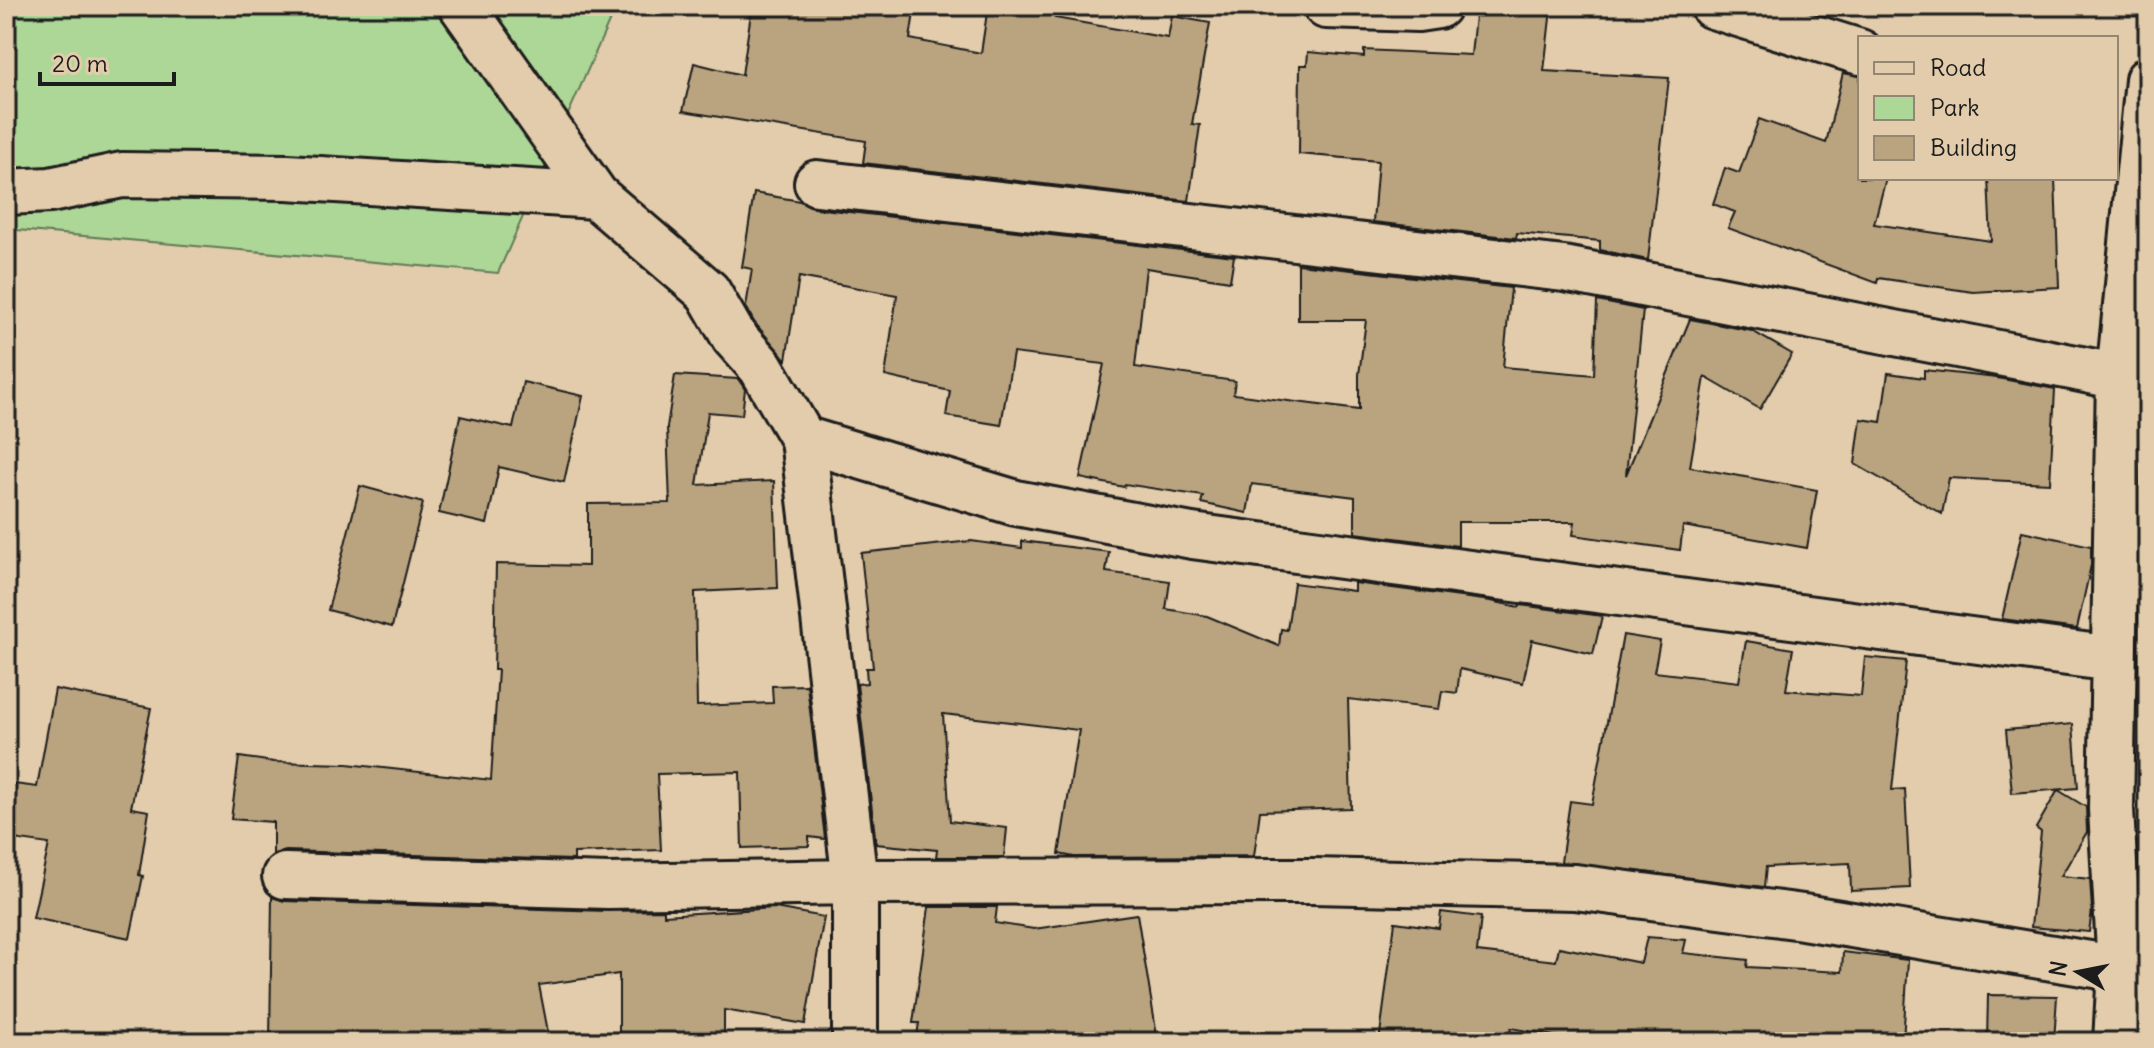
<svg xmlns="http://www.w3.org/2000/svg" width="2154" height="1048" viewBox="0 0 2154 1048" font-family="Delius,sans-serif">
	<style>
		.green { fill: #acd796; stroke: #647a59; stroke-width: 2 }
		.building { fill: #baa47f; stroke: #1c1c1c; stroke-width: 2 }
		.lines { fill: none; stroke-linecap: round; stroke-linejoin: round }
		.minor-casing { stroke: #1c1c1c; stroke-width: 50 }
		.minor { stroke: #e2ccab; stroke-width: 44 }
	</style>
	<rect width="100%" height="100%" fill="#e2ccab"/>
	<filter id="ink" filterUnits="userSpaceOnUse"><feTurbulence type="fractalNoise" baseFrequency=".0125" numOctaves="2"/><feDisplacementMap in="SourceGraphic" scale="16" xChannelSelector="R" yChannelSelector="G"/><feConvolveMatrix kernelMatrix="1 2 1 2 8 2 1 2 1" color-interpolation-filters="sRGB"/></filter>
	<g filter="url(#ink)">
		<!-- green -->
		<path class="green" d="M6,6H616L498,273L6,229Z"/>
		<!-- building -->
		<path class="building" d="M752,6H915L910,39L981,53L988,6H1057L1055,18L1168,38L1172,16L1210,23L1192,124L1200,125L1189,201L863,163L866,141L683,111L694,63L742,75Z
			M1476,6L1551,9L1544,71L1669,78L1648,260L1600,250V241L1517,233L1516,238L1373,222L1378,161L1299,154L1300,65H1307L1308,52L1364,57V50L1471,55Z
			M1843,73L1860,76V178H1886L1874,224L1991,241L1988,178H2055L2059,287L1973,292L1878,278L1877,283L1728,228L1735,212L1713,204L1725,168L1739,173L1759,119L1826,143Z
			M754,193L800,201L814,208L1234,256L1230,281L1146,268L1135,367L1235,381L1233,394L1359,410V375L1366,320H1298V264L1511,288L1503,367L1594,375L1597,301L1643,310L1626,475L1690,319L1752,331L1792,354L1760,409L1705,377L1690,467L1817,490L1807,548L1683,526L1680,550L1573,535L1575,522H1458V546L1355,533V497L1252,484L1247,513L1201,503L1203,496L1125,484L1124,487L1080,478L1104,364L1013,353L1001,425L946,416L950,391L885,376L897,295L799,277L786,360L754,322L746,307L752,269L742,267Z
			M1924,370L1997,378L2055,389L2050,483L1949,478L1942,514L1855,464L1861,419L1881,422L1888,373L1924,378Z
			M675,375L738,379L745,389L742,415L708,412L697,485L774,481L778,588L695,592L697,706L773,703L772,686L807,685L825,839L809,837V846L742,848L740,772L657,774L661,850L574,853V860L286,851L273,854V822L231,819L239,757L274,762L347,764L491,780L498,670H494L496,564L588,566V504L670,503L667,427Z
			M523,382L583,396L564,482L499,467L487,524L439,513L460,416L513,428Z
			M360,486L423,503L392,627L328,610Z
			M2022,531L2091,546V565L2077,629L2002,619Z
			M971,541L1022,548V541L1109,552L1106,572L1170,581L1166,609L1207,616L1279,646L1281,629L1287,630L1294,583L1354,591V583L1491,601L1519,607L1520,605L1602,616L1593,654L1532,640L1523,683L1460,669L1457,693L1442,691L1439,709L1348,699L1351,808L1260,811L1254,856L1074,857L1059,854L1079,730L943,714L950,821L1007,828L1004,857H936L937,850L876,844L857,684L867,683L866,668H873L861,553Z
			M1623,635L1660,641L1654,672L1739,682L1746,641L1793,649L1786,690L1861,696L1865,657L1906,661L1892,790L1905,789L1910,888L1851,891L1850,863L1766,867L1764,887L1561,862L1570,801L1592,804Z
			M55,689L151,708L131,808L149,811L139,875L143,876L130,938L33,918L49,844L6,838V783L37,787Z
			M2073,724L2078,788L2012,793L2006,730Z
			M2058,790L2086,807L2087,832L2061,876L2090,879L2092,910L2089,932L2031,927L2041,832L2036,828Z
			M272,897L284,901L607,911L664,910V915L775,908L824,917L805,1024L724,1010V1042L619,1039V974L539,985L550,1042H270Z
			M929,907H997L995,923L1034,929L1137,914L1158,1042H916L919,1023H913Z
			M1441,912L1481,917L1477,952L1556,961L1559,947L1641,963L1647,937L1686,940L1683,953L1748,960L1747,967L1842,972L1843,952L1908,960L1903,1042H1586L1511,1028L1509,1042H1379L1395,922L1439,928Z
			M1988,995L2057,996L2054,1042H1987Z"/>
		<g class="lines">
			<defs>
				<path id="minor" d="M462,6L596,196L708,292L734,337L761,367L803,439L855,882V1042
					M1326,6L1418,9L1438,6
					M1713,6L1860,52
					M817,183L1564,269L2071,367L2119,377L2148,389
					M6,192L50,190L122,175L287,177L596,196
					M803,439L1016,503L1192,536L2113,659
					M285,876L608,886L855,882L1312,881L1575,887L1803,917L2120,969
					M2116,1042L2120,969L2111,809L2119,377L2148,80"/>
			</defs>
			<!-- minor casing -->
			<use href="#minor" class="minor-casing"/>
			<!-- minor -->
			<use href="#minor" class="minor"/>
		</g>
	</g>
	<!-- margin -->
	<rect width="2154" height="1048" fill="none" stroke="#e2ccab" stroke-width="32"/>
	<rect x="16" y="16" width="2122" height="1016" fill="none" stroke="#1c1c1c" stroke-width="3" filter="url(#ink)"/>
	<!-- legend -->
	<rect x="1858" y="36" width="260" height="144" fill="#e2ccab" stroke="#938672" stroke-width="2"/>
	<rect x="1874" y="62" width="40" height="12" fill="#e2ccab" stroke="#938672" stroke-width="2"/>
	<text x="1930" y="76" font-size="24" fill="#1c1c1c">Road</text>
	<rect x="1874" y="96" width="40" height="24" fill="#acd796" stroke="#938672" stroke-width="2"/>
	<text x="1930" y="116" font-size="24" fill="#1c1c1c">Park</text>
	<rect x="1874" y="136" width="40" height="24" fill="#baa47f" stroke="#938672" stroke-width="2"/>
	<text x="1930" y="156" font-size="24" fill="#1c1c1c">Building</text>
	<!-- north arrow -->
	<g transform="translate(2078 972) rotate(280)" stroke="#e2ccab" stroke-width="6" paint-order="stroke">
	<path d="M0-6L14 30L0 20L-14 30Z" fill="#1c1c1c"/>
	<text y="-12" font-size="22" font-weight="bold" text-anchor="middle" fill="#1c1c1c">N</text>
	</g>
	<!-- scale -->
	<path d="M40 72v12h134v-12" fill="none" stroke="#1c1c1c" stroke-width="4"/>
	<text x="52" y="72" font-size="24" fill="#1c1c1c" stroke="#e2ccab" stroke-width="6" paint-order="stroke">20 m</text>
</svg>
